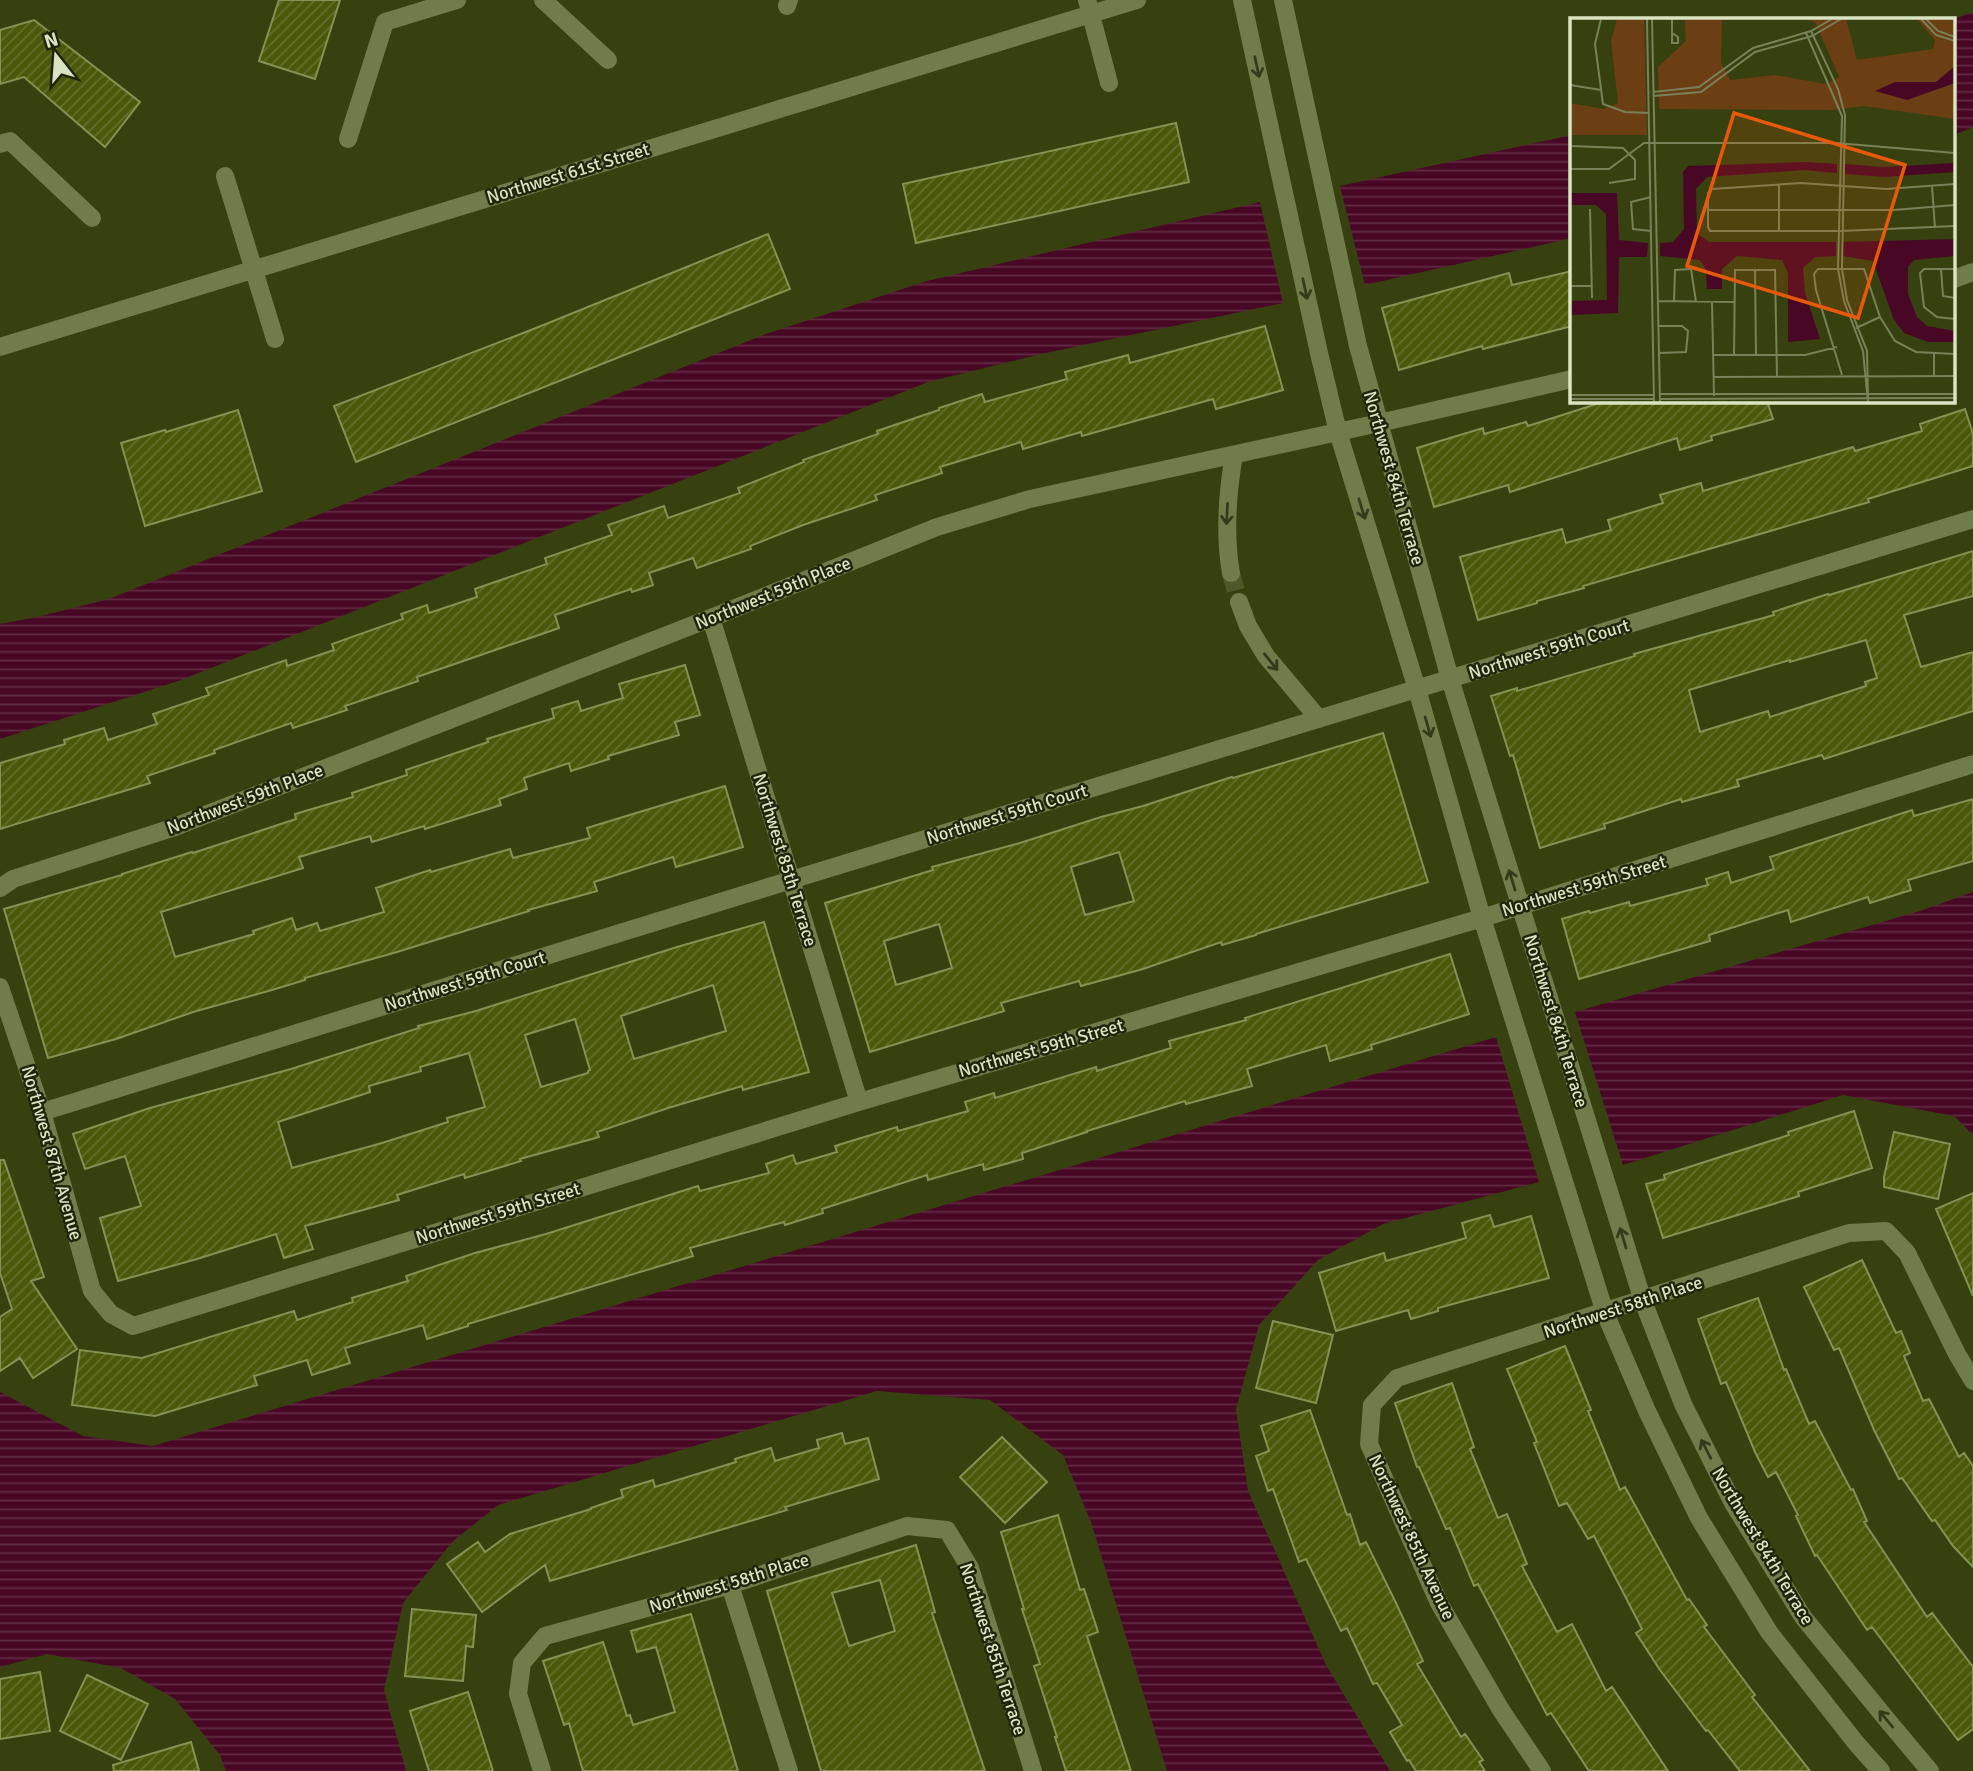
<svg xmlns="http://www.w3.org/2000/svg" width="1973" height="1771" viewBox="0 0 1973 1771" font-family="Signika,sans-serif">
	<style>
		.water { fill: url(#water-rules) }
		.building { fill: url(#building-hatch); stroke: #849253; stroke-width: 2; fill-rule: evenodd }
		.lines { fill: none; stroke-linecap: round; stroke-linejoin: round }
		.minor-tunnel { stroke: #4f582a; stroke-width: 18; stroke-dasharray: 18 9; stroke-linecap: butt }
		.minor { stroke: #717c4b; stroke-width: 18 }
		.oneway { stroke: #343b1a }
		.labels { text-anchor: middle; stroke-width: 5; stroke-linejoin: round; paint-order: stroke }
		.street-label { font-size: 18px; fill: #dae3c2; stroke: #1f250a }
		.inset-road { fill: none; stroke: #788157; stroke-width: 2 }
		.view { fill: #e8590c; fill-opacity: 0.15; stroke: #e8590c; stroke-width: 3.5 }
		.inset-edge { fill: none; stroke: #dae3c2; stroke-width: 3.5 }
	</style>
	<defs>
		<pattern id="water-rules" width="6" height="5" patternUnits="userSpaceOnUse" patternTransform="scale(1.75)"><rect width="6" height="5" fill="#480725"/><path d="M0 2.5h6" fill="none" stroke="#622b43"/></pattern>
		<pattern id="building-hatch" width="6" height="6" patternUnits="userSpaceOnUse" patternTransform="scale(1.75)"><rect width="6" height="6" fill="#4b5709"/><path d="M-1 1l2-2M0 6l6-6M5 7l2-2" fill="none" stroke="#646f2b"/></pattern>
	</defs>
	<rect width="100%" height="100%" fill="#37400f"/>
	<!-- water -->
	<path class="water" d="M1973,12V127L1954,135V19Z
		M1572,135V238L1365,285L1340,186Z
		M1260,202L1283,303L1041,354L928,382L181,680L0,739V624L37,617L109,599L766,334L927,281Z
		M1973,892V1135L1954,1116L1843,1095L1623,1165L1575,1012L1920,911Z
		M1496,1037L1539,1182L1383,1224L1318,1260L1259,1325L1236,1409L1248,1491L1326,1665L1390,1771H1167L1091,1522L1063,1455L990,1400L877,1391L498,1505L452,1542L403,1603L384,1690L406,1771H226L220,1755L175,1699L121,1668L47,1654L0,1667V1392L83,1436L153,1446Z"/>
	<!-- building -->
	<path class="building" d="M279,0H340L315,79L259,61Z
		M34,20L140,102L105,147L24,77L0,84V30Z
		M1176,123L1189,182L916,243L903,184Z
		M768,234L790,289L356,462L334,406L536,328Z
		M1572,271V326L1483,349L1482,346L1399,370L1382,308L1509,273L1512,285Z
		M1265,326L1283,390L1216,409L1213,399L1082,436L1081,432L1023,449L1021,442L940,467L942,473L875,495L877,500L803,525L750,546L751,549L697,568L693,558L649,573L653,585L632,592L631,589L555,615L559,628L417,677L418,681L345,706L347,710L293,728L291,723L214,750L215,753L147,776L150,783L0,829V763L65,744L64,740L104,728L108,740L157,724L153,714L209,695L206,688L286,660L287,666L334,650L332,644L403,619L401,614L427,605L429,613L477,597L475,589L547,564L545,558L612,535L608,525L664,506L668,518L740,493L738,488L804,462L803,460L878,434L877,431L939,410V408L982,394L985,402L1067,379L1065,372L1128,355L1130,363Z
		M1606,401H1767L1773,419L1711,436L1712,440L1680,450L1677,438L1510,492L1508,485L1434,507L1417,448L1483,428L1484,434L1526,422L1528,426Z
		M1965,409L1973,434V466L1868,499L1869,502L1583,586L1584,588L1537,601V603L1478,620L1460,557L1562,529L1566,543L1611,530L1608,520L1663,503L1660,495L1701,483L1703,491L1853,447L1855,451L1922,431L1920,424Z
		M238,410L262,491L145,526L121,443L165,430L166,432Z
		M1973,551V596L1904,615L1921,667L1973,652V711L1824,759L1822,755L1737,780L1739,786L1682,802L1681,799L1604,824L1605,828L1540,848L1513,755L1510,756L1491,696L1517,688V691L1635,656L1634,654L1774,615L1773,612L1828,594L1829,595ZM1866,640L1877,678L1865,682L1866,686L1770,717L1768,711L1700,732L1689,690L1790,660V662Z
		M685,665L700,715L675,722L679,735L608,756L609,759L571,771L569,763L524,778L527,789L499,799L501,805L425,829L424,826L372,842L370,836L299,857L303,868L161,912L175,957L254,934L253,931L292,918L296,930L317,923L320,931L384,912L376,888L430,870L431,872L510,849L513,858L590,838L587,828L725,786L743,847L676,867L673,857L594,882L597,891L528,910L529,911L397,952L305,978V980L272,990L193,1012L116,1039L48,1058L4,909L122,875V874L192,852L193,853L296,819L295,814L353,797L352,793L407,775L406,770L488,742L487,739L554,718L552,709L578,701L581,711L623,698L619,684Z
		M1383,733L1428,882L1256,934V935L1222,945L1221,942L1143,969L1081,986L1079,981L1001,1003L1004,1011L870,1052L825,903L933,870L932,867L1020,843L1101,817L1143,806L1232,777L1233,778ZM1119,852L1134,901L1085,915L1071,867ZM939,924L952,968L896,985L884,941Z
		M1973,799V861L1908,880L1911,890L1870,903L1868,897L1791,922L1788,910L1709,935L1710,941L1579,979L1562,919L1589,911L1590,913L1629,902L1630,906L1708,885L1706,879L1728,872L1731,883L1774,869L1770,857L1912,810L1914,816Z
		M764,922L809,1072L743,1090L742,1086L668,1108L597,1132L599,1137L520,1159L521,1161L465,1178L464,1174L397,1195L399,1200L305,1226L313,1249L284,1258L276,1234L197,1259L118,1281L100,1218L141,1206L125,1156L85,1169L73,1134L150,1108L291,1069L419,1028L418,1026L476,1011L677,947ZM713,985L726,1031L634,1059L621,1016ZM575,1019L590,1070L588,1071V1073L541,1087L525,1035ZM469,1053L485,1107L447,1118L448,1122L382,1143L292,1168L278,1122L370,1092L369,1086L421,1071L420,1067Z
		M1450,954L1469,1014L1371,1045L1372,1049L1330,1061L1326,1045L1247,1069L1252,1086L1186,1104L1185,1101L1087,1131V1132L1022,1153L1023,1159L984,1170L983,1164L928,1180L927,1175L822,1209L823,1213L785,1225L784,1222L690,1248L693,1256L468,1324V1326L427,1339L423,1325L345,1348L350,1363L312,1375L307,1360L254,1376L257,1385L155,1416L72,1405L80,1350L142,1358L294,1311L297,1320L353,1302L352,1298L408,1281L406,1276L475,1253L546,1234L698,1186L700,1191L769,1173L766,1164L793,1155L796,1164L837,1152L835,1146L897,1127L898,1131L968,1111L965,1102L994,1093L995,1098L1096,1067L1097,1071L1171,1048L1169,1041L1246,1020L1245,1018Z
		M1854,1111L1872,1168L1798,1192L1799,1196L1663,1238L1646,1184L1665,1179L1664,1175L1789,1135L1788,1132Z
		M1894,1132L1950,1144L1938,1199L1884,1187V1177Z
		M0,1160H4L44,1277L31,1281L77,1349L33,1378L20,1358L0,1371V1317L12,1309L0,1273Z
		M1973,1193V1296L1936,1209Z
		M1490,1215L1494,1227L1531,1216L1549,1278L1438,1308V1311L1411,1319L1408,1310L1336,1331L1319,1273L1384,1253L1386,1261L1466,1238L1462,1223Z
		M1862,1260L1896,1333L1901,1331L1910,1353L1904,1356L1923,1401L1929,1399L1959,1457L1964,1453L1973,1466V1567L1953,1546L1935,1520L1932,1521L1902,1478L1899,1479L1874,1430L1839,1348L1834,1350L1804,1287Z
		M1758,1298L1784,1370L1786,1369L1809,1424L1815,1421L1851,1490L1853,1489L1867,1521L1864,1522L1927,1617L1932,1613L1973,1667V1729L1958,1740L1872,1627L1867,1630L1817,1555L1815,1556L1796,1516L1798,1515L1776,1472L1768,1477L1755,1452L1726,1382L1721,1384L1698,1319Z
		M1273,1321L1333,1335L1316,1403L1256,1388Z
		M1565,1346L1591,1410L1588,1411L1620,1490L1625,1487L1687,1600L1689,1599L1707,1625L1704,1627L1755,1695L1752,1697L1810,1771H1740L1708,1730L1706,1731L1660,1670L1636,1633L1642,1629L1594,1536L1588,1539L1567,1503L1559,1506L1534,1443L1537,1442L1507,1369Z
		M1452,1383L1474,1447L1470,1449L1498,1518L1507,1514L1527,1564L1522,1566L1557,1632L1572,1624L1606,1691L1612,1687L1668,1771H1589L1551,1713L1547,1715L1478,1584L1474,1586L1450,1528L1446,1529L1419,1467H1417L1395,1403Z
		M1310,1410L1347,1515L1350,1514L1360,1545L1366,1542L1396,1603L1423,1661L1417,1664L1461,1737L1465,1734L1483,1760L1479,1762L1485,1771H1416L1409,1760L1407,1761L1390,1732L1402,1725L1377,1683L1373,1684L1347,1628L1341,1631L1306,1559L1299,1562L1273,1489L1268,1491L1256,1456L1269,1451L1261,1426Z
		M842,1433L845,1444L868,1438L879,1479L785,1507L787,1510L550,1581L545,1565L482,1612L447,1564L478,1542L485,1552L510,1534L591,1509V1508L623,1497L621,1490L653,1480L655,1487L736,1462L735,1459L771,1448L775,1461L819,1448L817,1440Z
		M1002,1437L1047,1482L1005,1523L960,1477Z
		M1058,1515L1080,1590L1084,1589L1098,1632L1087,1636L1131,1771H1066L1055,1737H1057L1034,1666L1040,1664L1022,1609H1024L1001,1532Z
		M916,1545L935,1612L932,1613L985,1771H821L767,1591ZM880,1580L895,1631L849,1646L832,1593Z
		M412,1609L476,1615L473,1647L466,1646L463,1681L405,1676Z
		M691,1614L738,1771H583L569,1723L564,1725L543,1661L603,1642L627,1716L630,1715L633,1725L675,1712L656,1647L637,1652L631,1631Z
		M40,1672L50,1731L0,1739V1679Z
		M87,1675L148,1704L121,1760L60,1731Z
		M468,1692L493,1771H429L410,1711Z
		M191,1742L199,1771H114L113,1765Z"/>
	<g class="lines">
		<!-- minor-tunnel -->
		<path class="minor-tunnel" d="M1231,573L1239,602"/>
		<!-- minor -->
		<path class="minor" d="M543,0L608,60
			M1087,0L1109,83
			M1242,0L1319,353L1338,432L1417,689L1482,918L1605,1313L1647,1411L1699,1518L1769,1632L1856,1743L1881,1771
			M1283,0L1358,346L1450,679L1643,1301L1683,1404L1733,1503L1803,1617L1888,1721L1930,1771
			M787,6L789,0
			M348,139L385,22L457,0
			M0,144L10,141L92,218
			M225,176L275,339
			M1954,279L1973,272
			M0,347L1137,0
			M1231,573C1224,533 1227,495 1234,455
			M1239,602L1248,626L1266,656L1319,719
			M711,618L859,1102
			M0,888L13,879L172,828L711,618L937,527L1030,499L1379,423L1572,379
			M0,987L42,1112L92,1291L111,1314L133,1326L859,1102L1482,918L1973,764
			M42,1112L791,880L1973,519
			M730,1585L789,1771
			M542,1771L518,1694L522,1663L545,1636L730,1585L907,1526L947,1530L970,1568L1033,1771
			M1542,1771L1501,1710L1439,1603L1369,1444L1372,1405L1397,1378L1849,1233L1886,1231L1907,1253L1957,1354L1973,1381"/>
	</g>
	<!-- one-way arrows -->
	<defs><path id="oneway-shaft" d="M-6 0H5M1.5-3L5.5 0L1.5 3" fill="none" stroke-width="1.6" stroke-linecap="round" stroke-linejoin="round" transform="scale(1.75)"/></defs>
	<g class="oneway">
		<use href="#oneway-shaft" transform="translate(1257 67) rotate(78)"/>
		<use href="#oneway-shaft" transform="translate(1305 289) rotate(78)"/>
		<use href="#oneway-shaft" transform="translate(1362 509) rotate(73)"/>
		<use href="#oneway-shaft" transform="translate(1227 514) rotate(93)"/>
		<use href="#oneway-shaft" transform="translate(1271 662) rotate(51)"/>
		<use href="#oneway-shaft" transform="translate(1428 727) rotate(74)"/>
		<use href="#oneway-shaft" transform="translate(1512 880) rotate(-107)"/>
		<use href="#oneway-shaft" transform="translate(1623 1238) rotate(-107)"/>
		<use href="#oneway-shaft" transform="translate(1706 1449) rotate(-117)"/>
		<use href="#oneway-shaft" transform="translate(1886 1719) rotate(-130)"/>
	</g>
	<g class="labels">
		<!-- street labels -->
		<g class="street-label">
			<text transform="translate(568 173) rotate(-17)" y="6">Northwest 61st Street</text>
			<text transform="translate(1394 478) rotate(74)" y="6">Northwest 84th Terrace</text>
			<text transform="translate(773 593) rotate(-22)" y="6">Northwest 59th Place</text>
			<text transform="translate(1549 649) rotate(-17)" y="6">Northwest 59th Court</text>
			<text transform="translate(245 799) rotate(-21)" y="6">Northwest 59th Place</text>
			<text transform="translate(1007 814) rotate(-17)" y="6">Northwest 59th Court</text>
			<text transform="translate(785 860) rotate(73)" y="6">Northwest 85th Terrace</text>
			<text transform="translate(1584 886) rotate(-17)" y="6">Northwest 59th Street</text>
			<text transform="translate(465 981) rotate(-17)" y="6">Northwest 59th Court</text>
			<text transform="translate(1556 1021) rotate(73)" y="6">Northwest 84th Terrace</text>
			<text transform="translate(1041 1048) rotate(-16)" y="6">Northwest 59th Street</text>
			<text transform="translate(52 1153) rotate(74)" y="6">Northwest 87th Avenue</text>
			<text transform="translate(498 1213) rotate(-17)" y="6">Northwest 59th Street</text>
			<text transform="translate(1623 1307) rotate(-18)" y="6">Northwest 58th Place</text>
			<text transform="translate(1412 1537) rotate(65)" y="6">Northwest 85th Avenue</text>
			<text transform="translate(1763 1546) rotate(59)" y="6">Northwest 84th Terrace</text>
			<text transform="translate(729 1583) rotate(-17)" y="6">Northwest 58th Place</text>
			<text transform="translate(993 1649) rotate(72)" y="6">Northwest 85th Terrace</text>
		</g>
	</g>
	<!-- overview -->
	<g transform="translate(1570 18)">
		<rect width="385" height="385" fill="#37400f"/>
		<path d="M47,1H74L77,117H0V85L34,91L48,85L41,23ZM115,1H152L151,45L160,62L205,57L256,66L269,59L245,4L234,1H276L287,42L363,31L365,22L347,1H385V101L294,88L262,92L89,91L88,49L116,23Z" fill="#6b3e14"/>
		<path d="M385,48V65L337,82L305,73L325,64H366ZM237,144L267,146V155L234,152L137,159L126,171L127,215L139,224H266V238L245,239L233,250L235,274L250,321L218,324V255L212,242L167,238L152,251V271H137L136,252L130,242L90,238V225L103,224L114,211L113,154L118,148ZM385,145V154L315,159L274,156L275,146L314,149ZM0,175H47L49,222L78,225L77,239H49L48,295L1,297L0,343V283L37,282L36,196L26,187H0ZM385,221V238L344,242L338,249V276L347,299L357,308L385,313V324H358L334,315L324,302L303,243L273,238V224Z" fill="#480725"/>
		<path class="inset-road" d="M31,1L25,26L33,86L55,94L79,95M77,1L84,384M82,1L90,384M102,1V25H108V19L102,15M351,1L366,17L385,23M356,1L368,13L385,19M241,13L268,71L275,97L272,251L277,282L297,333L298,380M236,15L272,98L268,251L274,283L293,333L298,384M0,67L31,72M83,74L129,69L183,30L241,13L262,1M83,78L131,74L185,34L242,18L271,1M0,128L53,130L65,142V161L39,165M0,151H39L74,125H266L385,135M385,166L316,171L231,165L142,171L138,175V209L140,213H271L385,208M209,167V213M362,168L365,210M81,179L61,184L63,211L81,213M20,191L22,280M138,192H324L385,187M185,251L186,336M371,251L373,278L385,280M385,251H354L350,255L354,289L367,299L385,301M0,268H22M88,283L164,284M104,284L105,252L121,251L126,284M142,284L144,378M88,308H112L118,313L116,334L89,335M286,310L310,299M164,336L165,252H205L207,359M364,336V358M143,337H235L267,329M272,357L246,272L244,256L248,251H294L310,299L325,323L346,334L385,336M143,359L385,358M90,376H385M0,377H84M0,381H84M90,381L385,380"/>
		<path class="view" d="M164,95L335,147L288,300L117,248Z"/>
		<rect width="385" height="385" class="inset-edge"/>
	</g>
	<!-- north arrow -->
	<g transform="translate(56 56) rotate(343)" stroke="#1f250a" stroke-width="5" paint-order="stroke">
	<path d="M0-5L12 26L0 18L-12 26Z" fill="#dae3c2"/>
	<text y="-10" font-size="19" font-weight="bold" text-anchor="middle" fill="#dae3c2">N</text>
	</g>
</svg>
